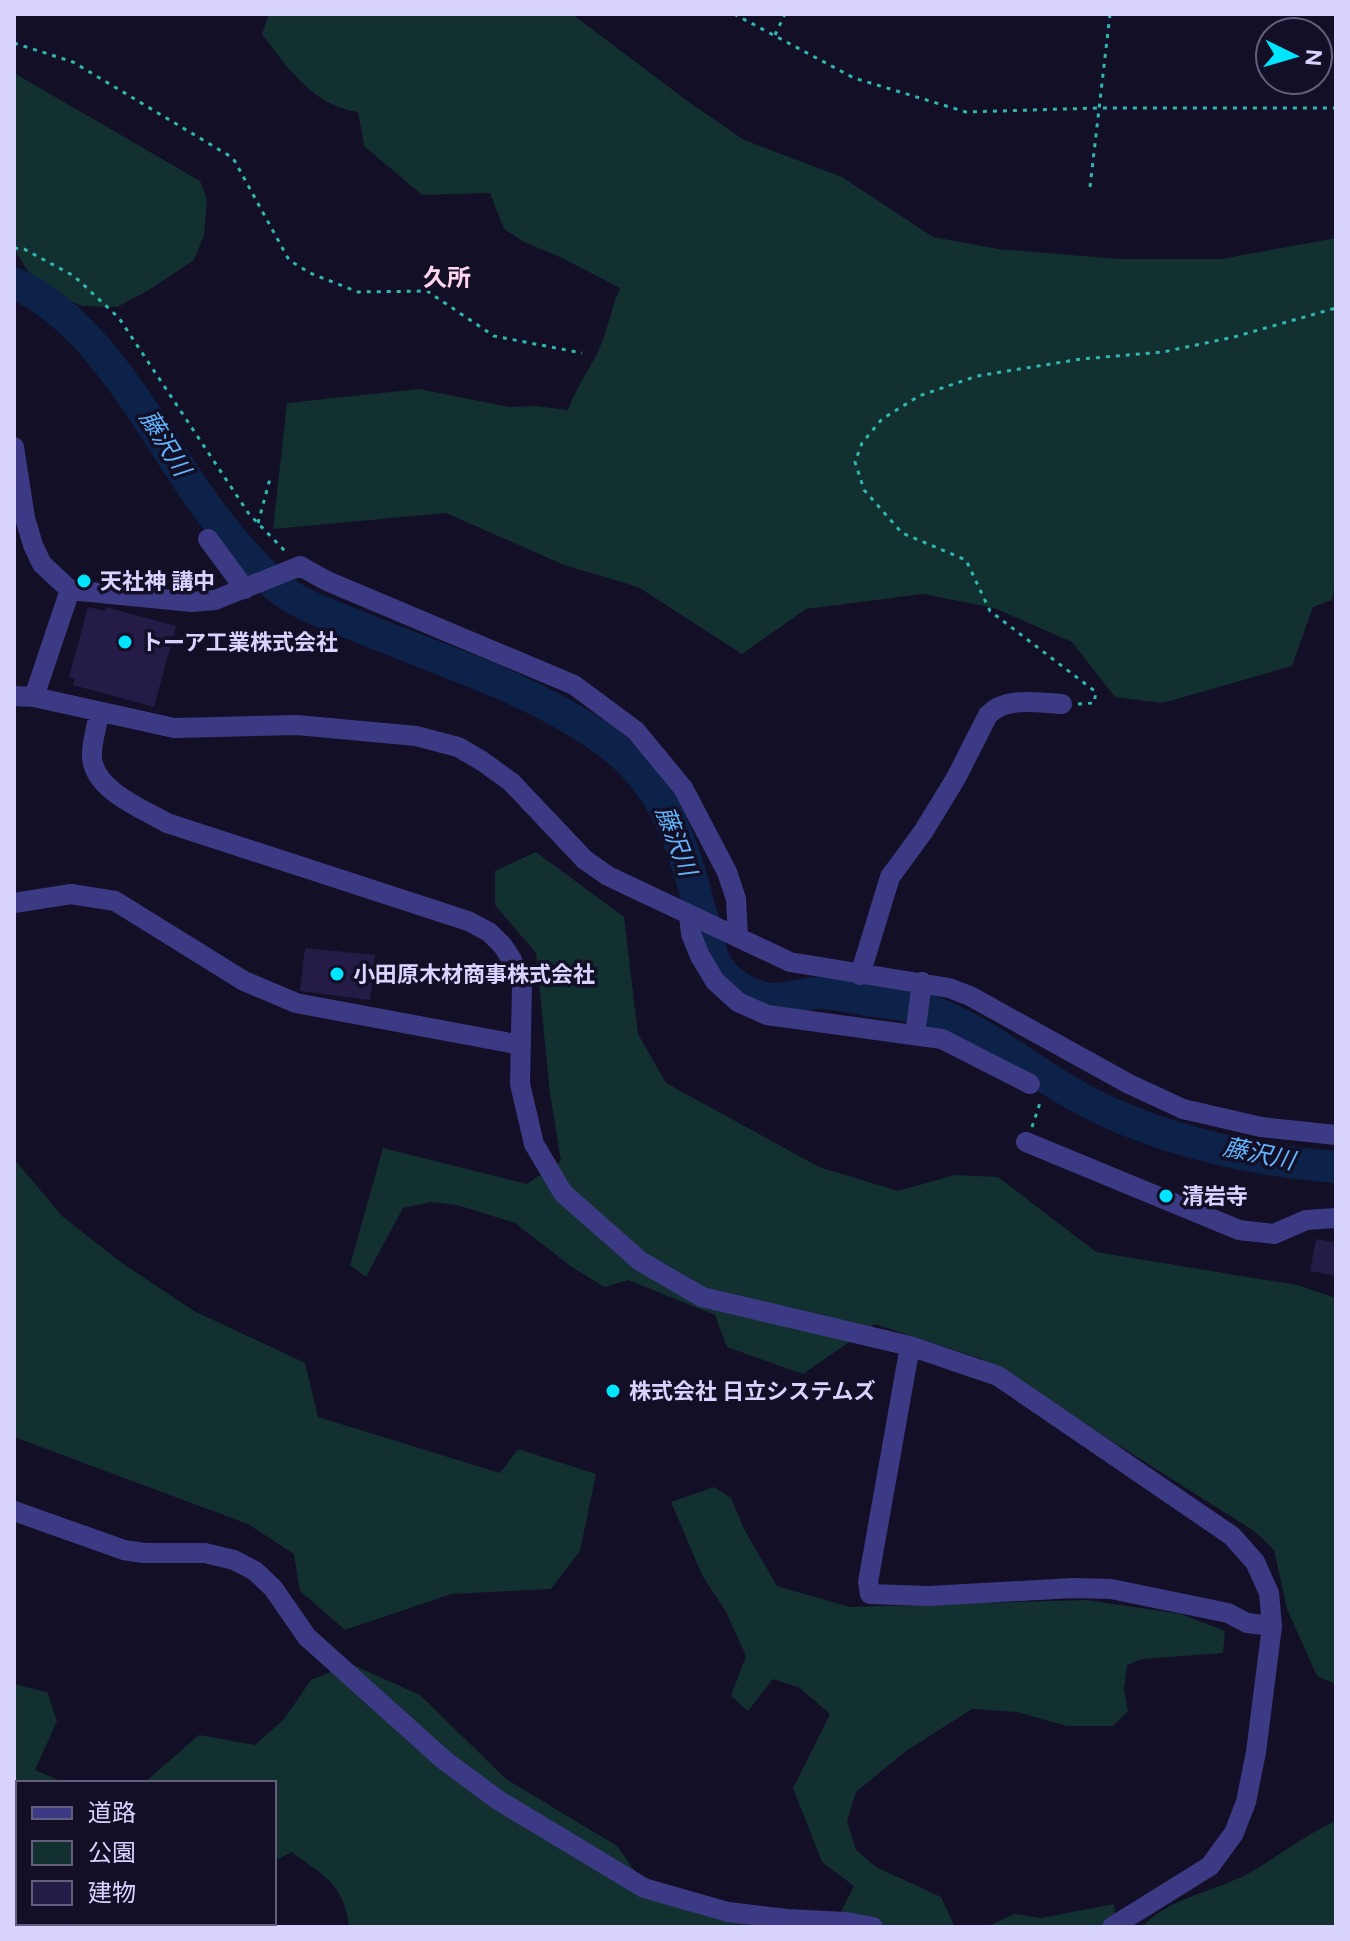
<svg xmlns="http://www.w3.org/2000/svg" width="1350" height="1941" viewBox="0 0 1350 1941" font-family="Figtree,'Noto Sans JP',sans-serif">
	<style>
		.green { fill: #12302f }
		.lines { fill: none; stroke-linecap: round; stroke-linejoin: round }
		.river { stroke: #0c2248; stroke-width: 32 }
		.building { fill: #241b47 }
		.path { stroke: #2fb8b0; stroke-width: 3; stroke-dasharray: 4 6; stroke-linecap: butt }
		.minor { stroke: #3d3a85; stroke-width: 20 }
		.poi-dot { fill: #00e5ff; stroke: #130f26; stroke-width: 3 }
		.labels { text-anchor: middle; stroke-width: 7; stroke-linejoin: round; paint-order: stroke }
		.poi-label { font-size: 22px; font-weight: bold; fill: #d9d4ff; stroke: #130f26; text-anchor: start }
		.neighbourhood-label { font-size: 24px; font-weight: bold; fill: #ffd6f0; stroke: #130f26 }
		.water-label { font-size: 24px; font-style: italic; fill: #62b6ff; stroke: #130f26 }
	</style>
	<rect width="100%" height="100%" fill="#130f26"/>
	<!-- green -->
	<path class="green" d="M269,14H572L686,100L744,140L842,177L933,237L998,249L1119,259H1221L1336,238V581L1332,600L1313,607L1292,666L1163,703L1115,697L1072,642L994,608L923,594L806,609L742,654L638,587L564,565L446,513L273,529L287,403L419,389L509,407L536,406L568,410C576,386 593,366 602,342C609,324 612,306 620,288L560,257L524,242L504,229L490,193L422,195L364,146L358,112C313,106 288,68 262,34Z
		M14,73L200,181L207,199L204,235L194,260L149,290L117,307L82,306L50,293L27,270L14,249Z
		M536,852L624,917L638,1034L666,1083L819,1167L898,1191L955,1175L998,1177L1096,1252L1297,1285L1336,1298V1684L1317,1676L1287,1609L1274,1550L1254,1531L982,1359L875,1324L803,1374L727,1347L715,1315L628,1280L605,1287L573,1268L515,1223L457,1205L431,1202L403,1208L366,1277L350,1265L383,1148L527,1184L561,1161L550,1094L536,953L495,905V871Z
		M14,1159L62,1216L122,1263L194,1311L305,1363L318,1417L500,1473L518,1449L596,1474L580,1551L551,1589L451,1594L345,1630L300,1591L294,1554L248,1524L14,1437Z
		M714,1487L731,1498L744,1529L777,1586L850,1607L1086,1600L1181,1614L1225,1631L1223,1653L1142,1659L1127,1665L1124,1689L1128,1711L1113,1726H1067L1017,1712L972,1709L906,1751L856,1792L847,1821L856,1850L876,1867L941,1897L954,1925L960,1927H817L841,1912L854,1886L822,1862L793,1788L830,1714L800,1688L773,1679L748,1711L731,1696L746,1656L726,1612L702,1575L671,1502Z
		M351,1664L420,1695L506,1779L617,1846L655,1899L814,1927H349C344,1883 324,1877 292,1852L274,1861V1783H144L199,1735L255,1745L284,1719L311,1680Z
		M14,1684L47,1692L57,1721L35,1770L66,1783H18V1923H272L273,1927H14Z
		M1336,1821V1927H1142C1170,1896 1216,1892 1251,1872C1280,1855 1305,1835 1336,1821Z
		M1114,1904L1117,1927H986L1014,1914L1041,1918Z"/>
	<g class="lines">
		<!-- river -->
		<path class="river" d="M14,283C96,320 147,421 196,492C218,524 245,557 273,583C299,607 340,618 372,632C448,663 528,688 596,734C667,781 682,843 703,920C709,941 709,958 724,975C737,989 758,999 777,999C791,999 805,992 819,993C835,993 853,998 869,1000C886,1003 904,1004 920,1008C974,1023 1020,1063 1068,1091C1143,1136 1249,1161 1336,1167"/>
	</g>
	<!-- building -->
	<path class="building" d="M88,607L105,611L106,607L176,626L154,707L73,685L75,679L69,677Z
		M305,948L375,955L370,1000L300,991Z
		M1316,1239L1336,1243V1276L1310,1271Z"/>
	<g class="lines">
		<!-- path -->
		<path class="path" d="M734,14L854,78L966,112L1098,108H1336
			M775,35L785,14
			M14,43L73,62L233,158L289,260L310,273L358,292L427,291L494,336L582,353
			M1090,187L1110,14
			M14,248L24,249L74,276L119,318L249,514L286,552
			M258,523L271,475
			M1078,704L1094,703L1096,692L990,611L966,560L902,533L864,490L855,462L862,443L882,419L919,396L977,376L1081,359L1163,352L1234,337L1336,308
			M1032,1127L1041,1100"/>
		<!-- minor -->
		<path class="minor" d="M14,447L25,518L33,545L42,564L70,590L192,602L215,600L300,566L327,581L574,685L636,731L683,788L727,872L736,899L738,936
			M208,539L245,589
			M14,696L34,697L174,728L297,725L416,736L458,747L482,761L511,782L585,860L608,876L790,962L949,988L970,996L1129,1084L1183,1109L1261,1127L1336,1135
			M34,697L70,590
			M99,713C97,727 91,744 92,758C95,791 143,809 167,823L468,921L489,932L503,946L512,960L522,984L520,1084L534,1144L563,1193L640,1261L702,1297L910,1346L998,1376L1232,1536L1255,1562L1269,1593L1272,1626L1256,1752L1246,1802L1234,1833L1210,1866L1112,1927
			M14,903L71,894L115,901L244,981L296,1003L521,1045
			M689,916L691,934L700,956L715,981L738,1002L767,1015L942,1039L1030,1084
			M860,975L890,877L923,832L956,778L988,715C1006,696 1037,703 1062,704
			M915,1035L922,982
			M1026,1142L1239,1230L1274,1234L1306,1220L1336,1218
			M910,1346L868,1582L870,1594L929,1596L1073,1588L1111,1589L1228,1613L1247,1623L1272,1626
			M14,1511L124,1550L144,1553H205L234,1560L255,1571L273,1588L307,1637L444,1760L498,1800L644,1888L728,1912L787,1919L846,1922L873,1927"/>
	</g>
	<!-- markers -->
	<g class="poi-dot">
		<circle cx="84" cy="581" r="8"/>
		<circle cx="125" cy="642" r="8"/>
		<circle cx="337" cy="974" r="8"/>
		<circle cx="1166" cy="1196" r="8"/>
		<circle cx="613" cy="1391" r="8"/>
	</g>
	<g class="labels">
		<!-- poi labels -->
		<g class="poi-label">
			<text x="100" y="589">天社神 講中</text>
			<text x="141" y="650">トーア工業株式会社</text>
			<text x="353" y="982">小田原木材商事株式会社</text>
			<text x="1182" y="1204">清岩寺</text>
			<text x="629" y="1399">株式会社 日立システムズ</text>
		</g>
		<!-- neighbourhood labels -->
		<g class="neighbourhood-label">
			<text x="447" y="286">久所</text>
		</g>
		<!-- water labels -->
		<g class="water-label">
			<text transform="translate(165 443) rotate(58)" y="8">藤沢川</text>
			<text transform="translate(676 841) rotate(69)" y="8">藤沢川</text>
			<text transform="translate(1259 1154) rotate(12)" y="8">藤沢川</text>
		</g>
	</g>
	<!-- border -->
	<rect width="1350" height="1941" fill="none" stroke="#d9d4ff" stroke-width="32"/>
	<!-- legend -->
	<rect x="16" y="1781" width="260" height="144" fill="#130f26" stroke="#625e7d" stroke-width="2"/>
	<rect x="32" y="1807" width="40" height="12" fill="#3d3a85" stroke="#625e7d" stroke-width="2"/>
	<text x="88" y="1821" font-size="24" fill="#d9d4ff">道路</text>
	<rect x="32" y="1841" width="40" height="24" fill="#12302f" stroke="#625e7d" stroke-width="2"/>
	<text x="88" y="1861" font-size="24" fill="#d9d4ff">公園</text>
	<rect x="32" y="1881" width="40" height="24" fill="#241b47" stroke="#625e7d" stroke-width="2"/>
	<text x="88" y="1901" font-size="24" fill="#d9d4ff">建物</text>
	<!-- north arrow -->
	<g transform="translate(1294 56) rotate(95)"><circle r="38" fill="#130f26" stroke="#625e7d" stroke-width="2"/>
	<path d="M0-6L14 30L0 20L-14 30Z" fill="#00e5ff"/>
	<text y="-12" font-size="22" font-weight="bold" text-anchor="middle" fill="#d9d4ff">N</text>
	</g>
</svg>
